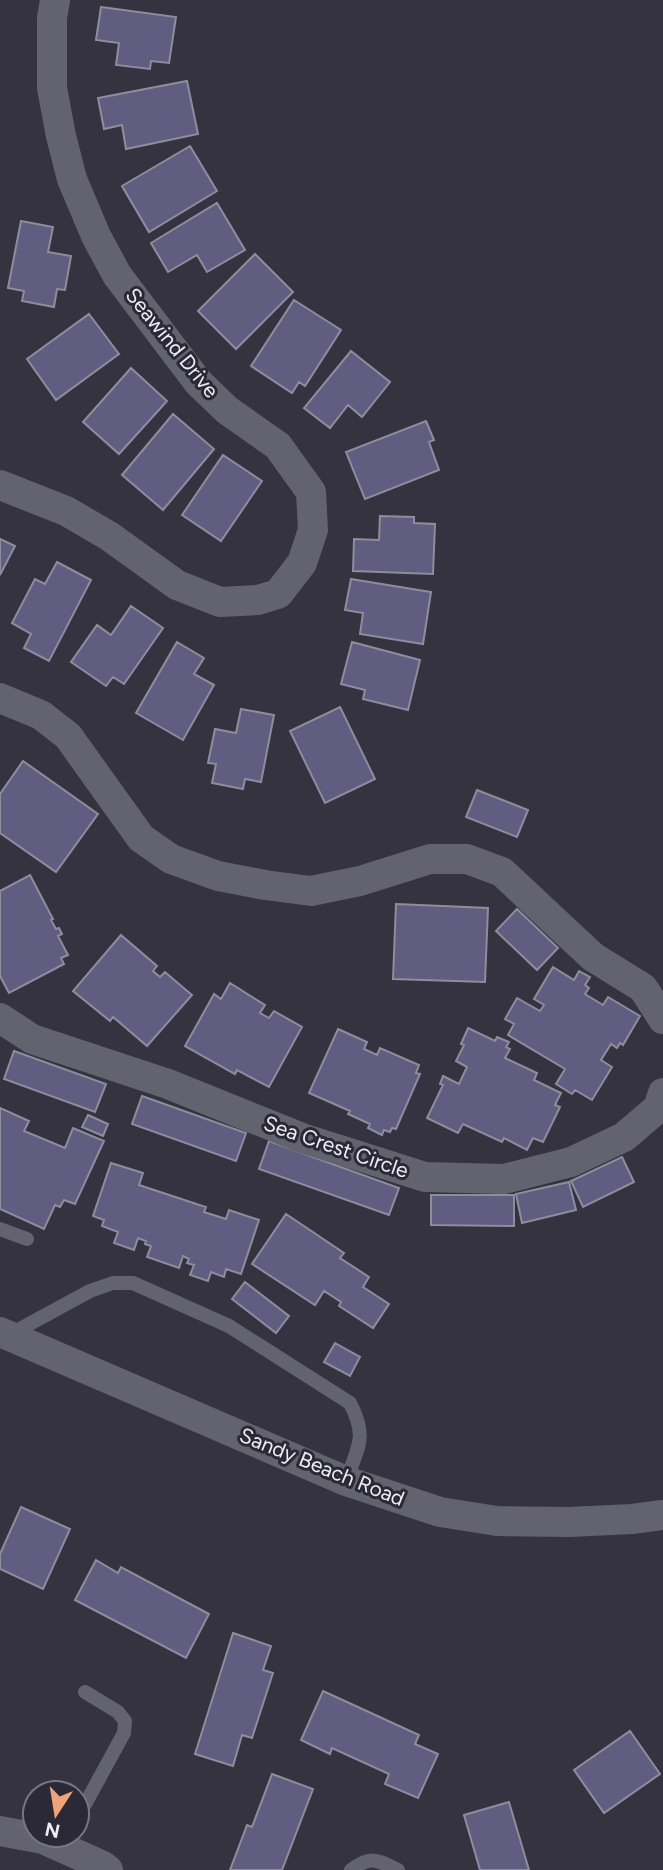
<svg xmlns="http://www.w3.org/2000/svg" width="663" height="1870" viewBox="0 0 663 1870" font-family="Figtree,sans-serif">
	<style>
		.building { fill: #605d81; stroke: #8e8d9b; stroke-width: 2 }
		.lines { fill: none; stroke-linecap: round; stroke-linejoin: round }
		.service { stroke: #636370; stroke-width: 14 }
		.minor { stroke: #636370; stroke-width: 30 }
		.labels { text-anchor: middle; stroke-width: 6; stroke-linejoin: round; paint-order: stroke }
		.street-label { font-size: 21px; fill: #ececf4; stroke: #2a2935 }
	</style>
	<rect width="100%" height="100%" fill="#34333f"/>
	<!-- building -->
	<path class="building" d="M101,7L176,17L169,63L151,61L150,69L116,65L119,43L96,40Z
		M187,81L198,134L126,149L122,125L104,129L98,98Z
		M190,146L217,191L149,232L122,186Z
		M217,203L245,250L207,272L197,255L168,272L151,243Z
		M21,221L53,227L48,252L71,256L65,290L57,289L54,307L22,301L24,291L8,288Z
		M255,254L293,292L236,349L198,311Z
		M294,300L341,330L305,386L299,382L292,393L251,366Z
		M89,314L119,354L56,400L27,359Z
		M351,351L390,382L362,417L348,405L330,428L304,408Z
		M131,368L167,401L119,454L83,422Z
		M173,414L214,449L163,510L122,475Z
		M426,421L434,440L429,442L439,470L365,499L346,452Z
		M223,455L262,481L221,541L182,515Z
		M380,516L414,517V523L435,524L433,574L353,571L354,539L379,540Z
		M0,539L15,546L0,575Z
		M57,562L91,580L49,661L24,648L31,634L12,623L35,579L45,584Z
		M351,579L431,592L423,644L360,634L363,613L345,610Z
		M131,606L163,628L124,684L113,677L106,686L71,662L97,625L111,635Z
		M177,642L204,658L194,674L214,685L183,740L136,713Z
		M352,642L420,660L408,710L363,699L365,690L341,684Z
		M340,707L375,779L325,803L290,731Z
		M241,709L274,715L261,782L245,779L243,789L212,783L216,764L208,763L215,729L236,733Z
		M23,761L98,814L56,872L0,833V794Z
		M477,790L528,810L517,837L466,817Z
		M30,875L53,919L51,920L56,929L59,928L62,934L58,936L68,955L61,958L64,964L9,993L0,976V891Z
		M396,904L488,908L485,982L393,979Z
		M517,909L558,948L537,970L496,931Z
		M121,935L157,966L153,971L160,977L165,972L192,995L147,1046L113,1017L110,1021L73,991Z
		M553,967L574,980L579,971L590,977L585,985L589,988L585,994L603,1005L608,997L640,1016L623,1045L620,1043L617,1048L611,1044L601,1060L612,1067L592,1100L575,1090L572,1094L556,1084L565,1069L508,1035L514,1024L505,1019L517,998L540,1011L544,1005L534,999Z
		M230,983L265,1005L260,1013L269,1018L274,1011L302,1027L269,1087L237,1070L235,1074L185,1046L214,994L221,999Z
		M468,1028L495,1041L497,1037L509,1042L506,1047L510,1049L505,1058L537,1073L534,1080L561,1093L555,1105L560,1107L543,1142L533,1138L527,1150L504,1138L502,1142L463,1124L458,1133L427,1118L443,1085L440,1084L443,1076L459,1084L467,1067L456,1061L464,1045L461,1044Z
		M338,1029L367,1042L364,1049L377,1055L380,1048L419,1065L416,1073L420,1074L396,1129L392,1128L390,1132L384,1130L382,1135L368,1128L370,1124L348,1114L350,1111L309,1093Z
		M14,1051L106,1084L95,1112L4,1079Z
		M142,1096L246,1133L236,1161L132,1124Z
		M0,1108L29,1121L24,1131L65,1148L73,1128L104,1141L75,1204L64,1200L60,1207L55,1205L44,1229L0,1209Z
		M88,1115L108,1124L103,1136L82,1127Z
		M269,1141L399,1188L389,1215L259,1169Z
		M622,1157L634,1182L583,1207L571,1181Z
		M111,1163L143,1173L139,1185L206,1207L204,1212L226,1219L229,1210L259,1220L241,1274L226,1269L224,1277L211,1272L208,1281L190,1275L194,1265L187,1263L189,1259L183,1256L179,1268L147,1257L151,1246L145,1244L146,1241L138,1238L134,1250L114,1243L118,1232L102,1226L104,1220L93,1216Z
		M569,1182L576,1210L522,1223L516,1194Z
		M431,1195H514V1226L431,1225Z
		M286,1214L344,1253L340,1258L369,1277L363,1287L389,1304L373,1328L339,1306L341,1302L324,1291L315,1305L252,1264Z
		M245,1282L289,1316L276,1333L232,1299Z
		M335,1343L360,1357L350,1376L324,1362Z
		M21,1507L70,1529L43,1589L0,1569V1554Z
		M96,1560L118,1573L121,1567L209,1614L186,1658L75,1600Z
		M233,1633L271,1646L263,1670L273,1673L252,1738L242,1735L233,1766L195,1754Z
		M323,1691L419,1735L415,1744L438,1754L418,1798L385,1784L389,1774L332,1748L330,1754L301,1740Z
		M630,1731L660,1774L604,1813L574,1770Z
		M272,1774L313,1789L282,1870H230L247,1825L252,1827Z
		M509,1802L529,1870H480L464,1815Z"/>
	<g class="lines">
		<!-- service -->
		<path class="service" d="M0,1229L27,1239
			M9,1335L90,1291L113,1283H133L229,1326L350,1403C368,1438 358,1446 346,1481
			M77,1819L124,1733L125,1721L118,1712L85,1692
			M351,1870C371,1855 377,1860 398,1870"/>
		<!-- minor -->
		<path class="minor" d="M0,485L66,511L109,536L177,585L220,602L258,600L278,594L302,563L313,530L311,492L278,446L227,410L198,382L117,275L96,236L72,179L61,136L52,88V18L55,0
			M0,698L41,715L68,736L141,838L171,859L218,876L265,885L311,891L360,881L430,859H467L502,872L593,957L643,988L663,1019
			M0,1018L32,1039L168,1084L302,1138L425,1177L504,1179L571,1162L624,1137L658,1108L663,1093
			M0,1332L346,1481L440,1512L497,1521L569,1522L632,1519L663,1515
			M0,1831L43,1839L103,1866L108,1870"/>
	</g>
	<g class="labels">
		<!-- street labels -->
		<g class="street-label">
			<text transform="translate(172 343) rotate(51)" y="7">Seawind Drive</text>
			<text transform="translate(336 1147) rotate(19)" y="7">Sea Crest Circle</text>
			<text transform="translate(322 1467) rotate(22)" y="7">Sandy Beach Road</text>
		</g>
	</g>
	<!-- north arrow -->
	<g transform="translate(56 1814) rotate(192)"><circle r="33" fill="#2a2935" stroke="#787781" stroke-width="2"/>
	<path d="M0-5L12 26L0 18L-12 26Z" fill="#f0a378"/>
	<text y="-10" font-size="19" font-weight="bold" text-anchor="middle" fill="#ececf4">N</text>
	</g>
</svg>
